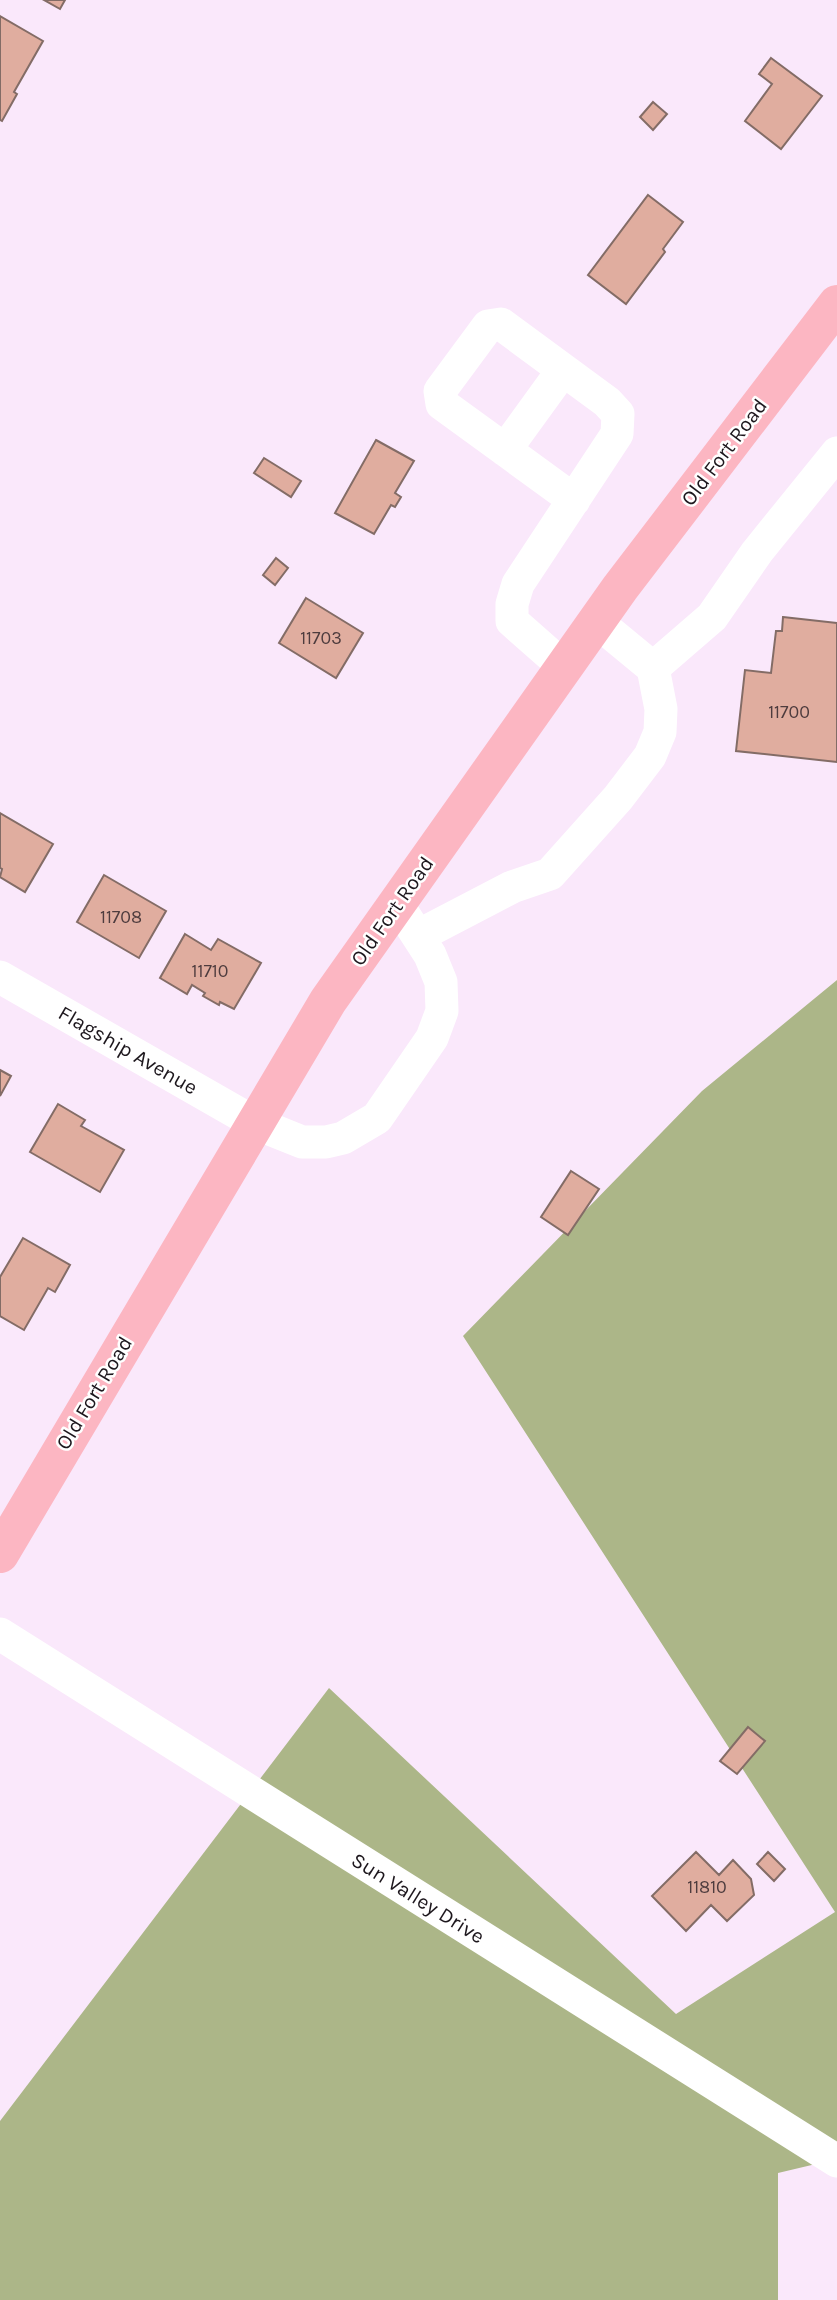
<svg xmlns="http://www.w3.org/2000/svg" width="837" height="2300" viewBox="0 0 837 2300" font-family="Karla,sans-serif">
	<style>
		.forest { fill: #acb688 }
		.building { fill: #e0ad9f; stroke: #836c66; stroke-width: 2 }
		.lines { fill: none; stroke-linecap: round; stroke-linejoin: round }
		.minor { stroke: #fff; stroke-width: 33 }
		.major { stroke: #fcb6c2; stroke-width: 38 }
		.labels { text-anchor: middle; stroke-width: 5; stroke-linejoin: round; paint-order: stroke }
		.number-label { font-size: 18px; fill: #4e3c3e }
		.street-label { font-size: 21px; fill: #1d171d; stroke: #fff }
	</style>
	<rect width="100%" height="100%" fill="#fae8fb"/>
	<!-- forest -->
	<path class="forest" d="M837,980V2159L778,2173V2300H0V2121L329,1688L676,2014L835,1912L463,1336L702,1091Z"/>
	<!-- building -->
	<path class="building" d="M44,0H65L60,9Z
		M0,16L43,41L14,92L17,94L2,121L0,120Z
		M771,58L822,96L781,149L745,121L772,84L759,74Z
		M653,102L667,114L653,130L640,117Z
		M648,195L683,222L663,249L665,252L626,304L588,275Z
		M376,440L414,461L395,493L401,497L395,507L391,505L374,534L335,513Z
		M264,458L301,481L291,497L254,473Z
		M276,558L288,568L275,585L263,575Z
		M306,598L363,633L336,678L279,643Z
		M783,617L837,623V762L736,751L745,670L771,673L776,631H782Z
		M0,813L53,844L25,892L0,877L2,869L0,868Z
		M104,875L166,911L139,958L77,922Z
		M185,934L211,950L218,939L261,963L234,1009L220,1002L219,1005L203,996L205,993L192,985L187,994L160,978Z
		M0,1070L11,1076L0,1096Z
		M58,1104L85,1120L81,1126L124,1150L100,1192L30,1152Z
		M571,1171L599,1189L568,1235L541,1217Z
		M23,1238L70,1265L55,1292L48,1288L24,1330L0,1316V1277Z
		M748,1727L765,1741L737,1774L720,1761Z
		M696,1852L719,1875L733,1860L751,1879L754,1895L727,1921L711,1905L686,1931L652,1896Z
		M768,1852L785,1869L774,1881L757,1864Z"/>
	<g class="lines">
		<!-- minor -->
		<path class="minor" d="M505,450L563,370
			M596,621L653,668L712,617L757,552L837,453
			M563,666L512,621V604L518,584L617,434L618,414L607,402L501,324L488,326L440,391L442,404L574,500
			M418,936L512,887L550,874L618,798L650,756L660,732L661,709L653,668
			M0,977L255,1123L302,1142H326L343,1138L377,1118L432,1038L442,1011L441,982L430,955L397,904
			M0,1634L837,2161"/>
		<!-- major -->
		<path class="major" d="M0,1554L328,1001L620,588L837,304"/>
	</g>
	<g class="labels">
		<!-- number labels -->
		<g class="number-label">
			<text x="321" y="644">11703</text>
			<text x="789" y="718">11700</text>
			<text x="121" y="923">11708</text>
			<text x="210" y="977">11710</text>
			<text x="707" y="1893">11810</text>
		</g>
		<!-- street labels -->
		<g class="street-label">
			<text transform="translate(724 452) rotate(-53)" y="7">Old Fort Road</text>
			<text transform="translate(392 911) rotate(-55)" y="7">Old Fort Road</text>
			<text transform="translate(128 1050) rotate(30)" y="7">Flagship Avenue</text>
			<text transform="translate(94 1393) rotate(-59)" y="7">Old Fort Road</text>
			<text transform="translate(418 1898) rotate(32)" y="7">Sun Valley Drive</text>
		</g>
	</g>
</svg>
